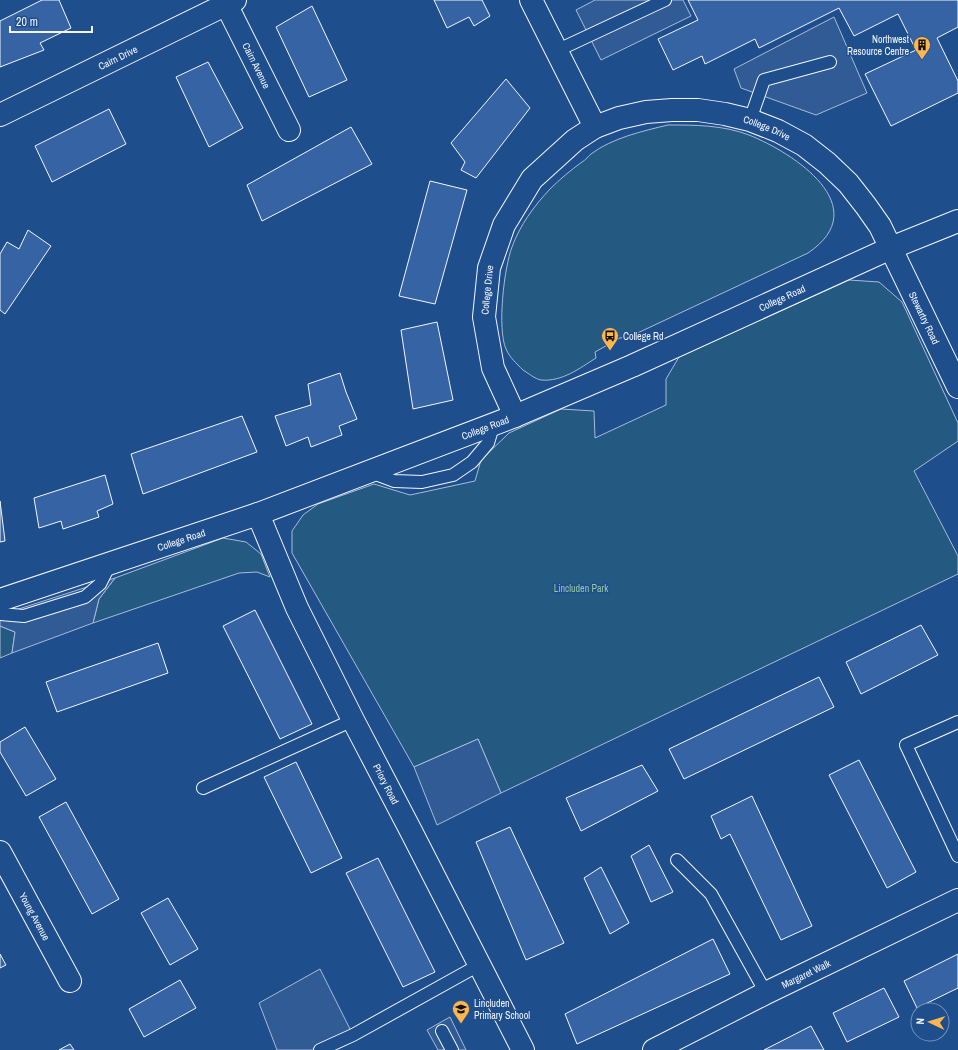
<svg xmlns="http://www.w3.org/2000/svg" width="958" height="1050" viewBox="0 0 958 1050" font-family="'Archivo Narrow',sans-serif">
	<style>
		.green { fill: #245a82; stroke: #a8bbd7 }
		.parking { fill: #305b95; stroke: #a8bbd7 }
		.building { fill: #3563a3; stroke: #f2f6ff }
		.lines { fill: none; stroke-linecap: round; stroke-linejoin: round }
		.service-casing { stroke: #f2f6ff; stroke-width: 14 }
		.minor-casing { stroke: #f2f6ff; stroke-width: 24 }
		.tertiary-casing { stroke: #f2f6ff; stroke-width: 24 }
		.service { stroke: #1f4e8c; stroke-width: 12 }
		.minor { stroke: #1f4e8c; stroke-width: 22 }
		.tertiary { stroke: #1f4e8c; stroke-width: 22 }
		.labels { text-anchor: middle; stroke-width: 3; stroke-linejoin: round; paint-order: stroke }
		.poi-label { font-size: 10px; fill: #f2f6ff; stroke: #1f4e8c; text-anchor: start }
		.street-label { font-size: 10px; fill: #f2f6ff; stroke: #1f4e8c }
		.park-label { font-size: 10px; fill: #97c8a6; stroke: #1f4e8c }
	</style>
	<rect width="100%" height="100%" fill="#1f4e8c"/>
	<!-- green -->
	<path class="green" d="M668,125C695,125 723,125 749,135C794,153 876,207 808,253L629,337L620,338L595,352L596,358C580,368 562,382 541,380C535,379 528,373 523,370C516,363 510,358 506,349C497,329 504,268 512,247C520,225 534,206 550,189C560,179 571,170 582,162C586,160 588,156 591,154C612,138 643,131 668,125Z
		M849,280L879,282L902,302L958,423V441L914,471L958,556V574L501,793L478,739L414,767L292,553V531L303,515L318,504L374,484L410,495L475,481L481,460L509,433L561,409L594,411L595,438L666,405V379L679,357Z
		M223,538L246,542L261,554L270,577L257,572L239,573L93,623L99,599L115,578Z
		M0,626L15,632L12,653L0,658Z"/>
	<!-- parking -->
	<path class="parking" d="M595,0H683L691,16L601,60L576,10Z
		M834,17L867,93L816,115L741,88L734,69Z
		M115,578L99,599L93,623L12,653L15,632L0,626V615Z
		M478,739L501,793L437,825L414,767Z
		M320,969L353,1035L320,1050H277L259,1003Z
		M450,1017L466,1050H438L427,1030Z"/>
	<!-- building -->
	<path class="building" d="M42,0H59L71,28L40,43L44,50L0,67V21Z
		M434,0H482L490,16L474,26L469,17L447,28Z
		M688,0H958V27L937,38L958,81V93L891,126L865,74L916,50L898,14L854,36L839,8L759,48L755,39L705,64L702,56L673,70L658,39L698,20Z
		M312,6L347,80L309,97L276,27Z
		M208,62L243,128L209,147L176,77Z
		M506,79L530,108L476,178L461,170L465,162L451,143Z
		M109,109L126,144L52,182L35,146Z
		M351,127L372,164L262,221L247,185Z
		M430,181L467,190L435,304L399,296Z
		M28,230L51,246L5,314L0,310V254L7,242L19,249Z
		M437,322L453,400L413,409L401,330Z
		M340,373L346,392L357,419L339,426L342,435L311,447L308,437L286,446L275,416L311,405L308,384Z
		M242,416L257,452L143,494L131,454Z
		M105,475L113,504L97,511L99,517L63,529L61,521L39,528L34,498Z
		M0,501L5,541L0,542Z
		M255,610L312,724L280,739L223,626Z
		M921,625L938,655L861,694L846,662Z
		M158,643L168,673L57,712L46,682Z
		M819,677L834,707L684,779L669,749Z
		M25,727L56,779L26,796L0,752V742Z
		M859,760L916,872L887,888L829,775Z
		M296,762L342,858L311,873L264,777Z
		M642,765L658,791L581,831L566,798Z
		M752,796L812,926L781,940L730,834L721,839L711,816Z
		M66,802L119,899L92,914L39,817Z
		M510,827L564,943L526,960L476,842Z
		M649,845L673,892L651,902L631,856Z
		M378,858L435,972L403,987L346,873Z
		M601,867L629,923L610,934L584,878Z
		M168,898L198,949L170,965L141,913Z
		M713,939L730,974L577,1044L565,1014Z
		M0,954L6,965L0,968Z
		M958,954V988L917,1008L904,981Z
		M180,980L196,1008L144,1037L129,1009Z
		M884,988L899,1017L847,1042L833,1013Z
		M811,1026L824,1050H764Z
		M70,1044L74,1050H59Z"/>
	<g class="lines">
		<defs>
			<path id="service" d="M556,51L665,0
				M750,120L764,80L830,62
				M370,472L394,481L422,482L453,475L472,462L488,443L494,423
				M0,614L24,616L85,597L100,584L110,564
				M958,722L906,745L958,856
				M203,788L353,720
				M677,860L711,894L766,993
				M442,1031L452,1050
				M320,1050L353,1035L479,965"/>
			<g id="minor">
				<path id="s1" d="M224,0L289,130"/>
				<path d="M531,0L595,127"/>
				<path id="s2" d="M0,115L235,0"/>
				<path id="s3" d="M515,416L493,368L484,317L489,268L504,225L532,179L575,140L595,127L619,118L646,112L672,110H698L725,114L750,120L778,131L804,145L827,163L848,183L866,206L880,226L958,387"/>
				<path id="s4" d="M0,600L258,514L515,416L632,366L891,248L958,221"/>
				<path id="s5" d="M0,852L70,981"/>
				<path id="s6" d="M654,1050L766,993L958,900"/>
			</g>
			<g id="tertiary">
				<path id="s7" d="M258,514L297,608L353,720L412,833L523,1050"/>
			</g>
		</defs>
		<!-- service casing -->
		<use href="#service" class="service-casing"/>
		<!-- minor casing -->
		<use href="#minor" class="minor-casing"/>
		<!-- tertiary casing -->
		<use href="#tertiary" class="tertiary-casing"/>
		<!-- service -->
		<use href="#service" class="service"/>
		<!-- minor -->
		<use href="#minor" class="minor"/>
		<!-- tertiary -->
		<use href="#tertiary" class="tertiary"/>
	</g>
	<!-- icons -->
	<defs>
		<symbol id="building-pin" viewBox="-11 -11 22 30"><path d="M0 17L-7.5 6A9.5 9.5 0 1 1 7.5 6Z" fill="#ffb74d" stroke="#1f4e8c"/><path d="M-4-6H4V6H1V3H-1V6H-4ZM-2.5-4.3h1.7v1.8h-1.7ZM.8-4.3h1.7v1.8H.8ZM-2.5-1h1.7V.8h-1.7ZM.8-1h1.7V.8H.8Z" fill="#111"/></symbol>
		<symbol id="bus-pin" viewBox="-11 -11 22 30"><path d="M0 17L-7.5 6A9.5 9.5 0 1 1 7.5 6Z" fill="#ffb74d" stroke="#1f4e8c"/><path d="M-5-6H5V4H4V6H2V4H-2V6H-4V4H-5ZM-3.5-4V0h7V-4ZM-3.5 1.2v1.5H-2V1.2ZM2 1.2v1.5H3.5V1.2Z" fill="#111"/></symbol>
		<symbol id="school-pin" viewBox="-11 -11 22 30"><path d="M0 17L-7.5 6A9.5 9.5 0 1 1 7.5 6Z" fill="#ffb74d" stroke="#1f4e8c"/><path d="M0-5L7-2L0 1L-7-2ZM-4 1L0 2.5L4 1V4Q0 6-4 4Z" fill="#111"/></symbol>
	</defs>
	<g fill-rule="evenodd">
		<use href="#building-pin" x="912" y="35" width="20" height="27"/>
		<use href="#bus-pin" x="600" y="326" width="20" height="27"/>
		<use href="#school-pin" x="451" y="999" width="20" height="27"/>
	</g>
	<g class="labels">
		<!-- poi labels -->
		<g class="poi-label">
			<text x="909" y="43" text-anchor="end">Northwest<tspan x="909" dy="12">Resource Centre</tspan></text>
			<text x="623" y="340">College Rd</text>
			<text x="474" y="1007">Lincluden<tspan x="474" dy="12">Primary School</tspan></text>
		</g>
		<!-- street labels -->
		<g class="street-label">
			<text dy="4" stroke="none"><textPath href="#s2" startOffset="131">Cairn Drive</textPath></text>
			<text dy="4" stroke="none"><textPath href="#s1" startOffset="73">Cairn Avenue</textPath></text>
			<text dy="4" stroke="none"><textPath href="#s3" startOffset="512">College Drive</textPath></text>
			<text dy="4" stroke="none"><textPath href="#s3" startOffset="132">College Drive</textPath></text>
			<text dy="4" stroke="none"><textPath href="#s4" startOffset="839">College Road</textPath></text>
			<text dy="4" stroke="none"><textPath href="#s3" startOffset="767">Stewartry Road</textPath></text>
			<text dy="4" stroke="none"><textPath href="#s4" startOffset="515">College Road</textPath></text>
			<text dy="4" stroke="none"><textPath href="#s4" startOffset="191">College Road</textPath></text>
			<text dy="4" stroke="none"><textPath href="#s7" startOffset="299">Priory Road</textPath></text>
			<text dy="4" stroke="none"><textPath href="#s5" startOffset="73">Young Avenue</textPath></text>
			<text dy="4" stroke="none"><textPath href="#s6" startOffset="170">Margaret Walk</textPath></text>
		</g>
		<!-- park labels -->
		<g class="park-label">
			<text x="581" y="592">Lincluden Park</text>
		</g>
	</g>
	<!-- north arrow -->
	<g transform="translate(930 1022) rotate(274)"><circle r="19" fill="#1f4e8c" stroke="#7391ba"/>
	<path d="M0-3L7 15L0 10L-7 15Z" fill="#ffb74d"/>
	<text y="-6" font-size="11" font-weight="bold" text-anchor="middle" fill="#f2f6ff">N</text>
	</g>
	<!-- scale -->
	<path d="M10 26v6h82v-6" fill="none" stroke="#f2f6ff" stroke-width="2"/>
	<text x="16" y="26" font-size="12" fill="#f2f6ff" stroke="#1f4e8c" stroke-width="3" paint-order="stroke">20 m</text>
</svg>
